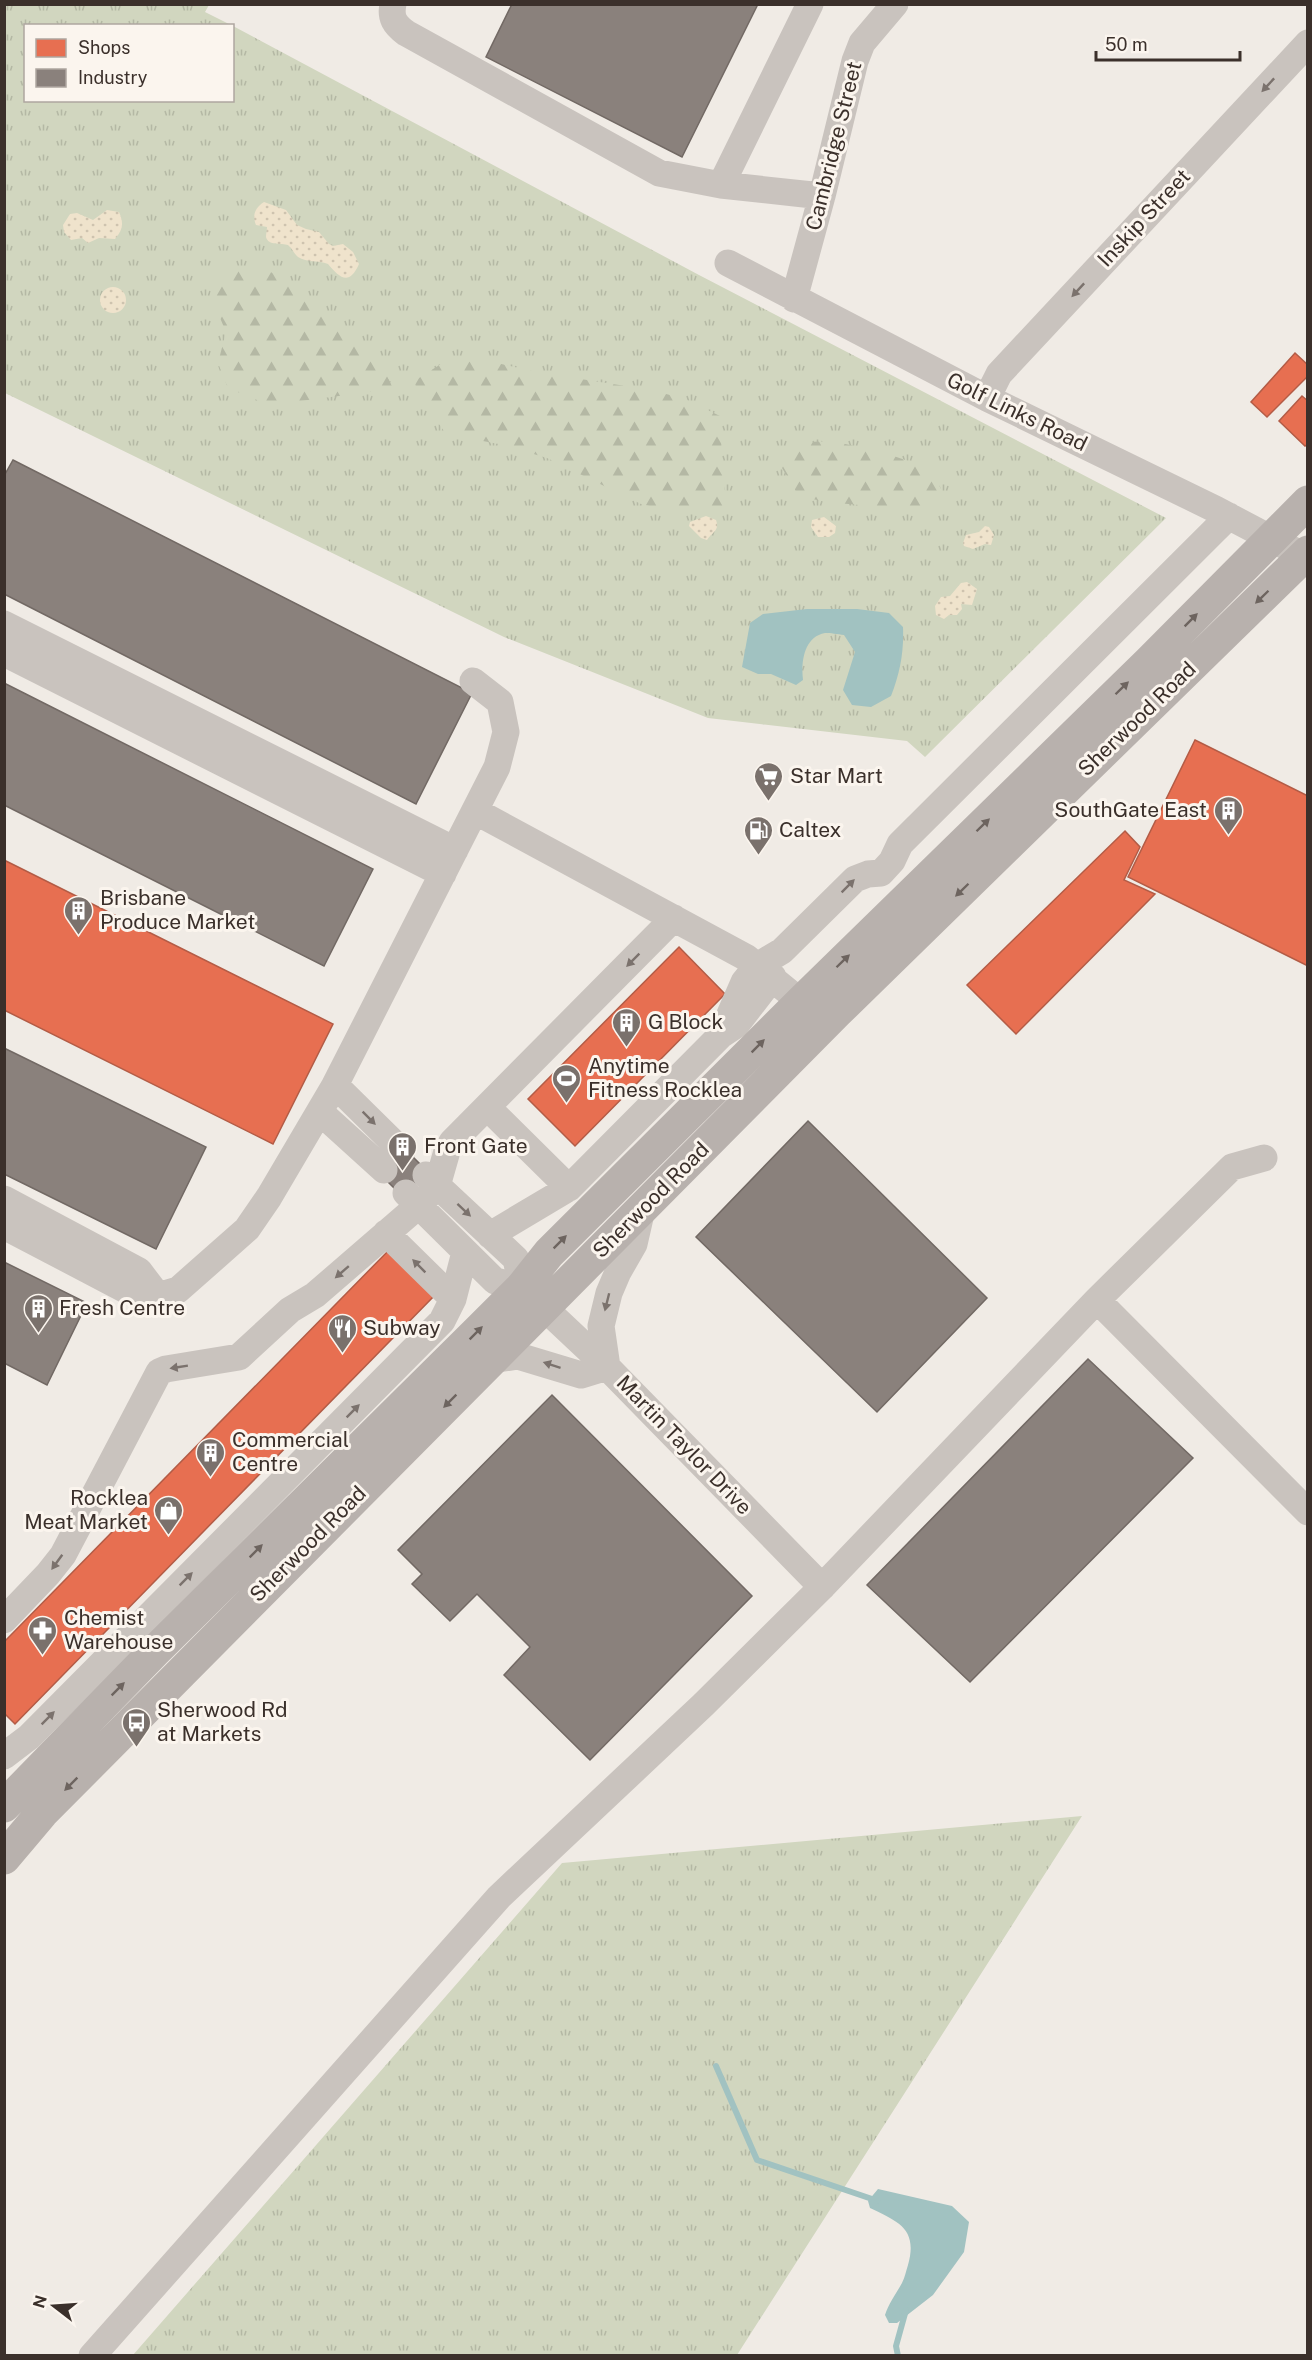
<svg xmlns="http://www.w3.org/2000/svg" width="1312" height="2360" viewBox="0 0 1312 2360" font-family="'Public Sans',sans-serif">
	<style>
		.grass { fill: url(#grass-tufts) }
		.forest { fill: url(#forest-firs) }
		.sand { fill: url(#sand-dots) }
		.water { fill: #a1c2c1 }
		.shops { fill: #e76f51; stroke: #b35c46; stroke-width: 1.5 }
		.industry { fill: #8a817c; stroke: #726964; stroke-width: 1.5 }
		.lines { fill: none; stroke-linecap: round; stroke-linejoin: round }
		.stream { stroke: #a1c2c1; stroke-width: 6 }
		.minor { stroke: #c9c3be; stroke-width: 27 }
		.major { stroke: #b8b1ad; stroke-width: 33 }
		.oneway { fill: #7b726d }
		.oneway2 { fill: #6d645f }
		.labels { text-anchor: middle; stroke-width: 6; stroke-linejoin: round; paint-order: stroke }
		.street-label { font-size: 21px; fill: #3b302b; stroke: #fbf5ee }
		.poi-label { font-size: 21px; fill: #3b302b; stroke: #fbf5ee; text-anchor: start }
	</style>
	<defs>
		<pattern id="grass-tufts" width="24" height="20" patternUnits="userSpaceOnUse" patternTransform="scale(1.5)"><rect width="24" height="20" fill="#d1d6bf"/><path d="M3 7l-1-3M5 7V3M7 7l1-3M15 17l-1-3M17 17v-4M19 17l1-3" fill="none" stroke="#b4b8a4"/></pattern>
		<pattern id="forest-firs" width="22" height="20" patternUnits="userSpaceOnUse" patternTransform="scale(1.5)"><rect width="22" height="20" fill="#d1d6bf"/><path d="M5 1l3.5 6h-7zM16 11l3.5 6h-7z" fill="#b4b8a4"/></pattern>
		<pattern id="sand-dots" width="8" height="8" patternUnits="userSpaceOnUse" patternTransform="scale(1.5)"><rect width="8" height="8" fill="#efe3cc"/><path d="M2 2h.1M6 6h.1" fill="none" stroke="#cec3af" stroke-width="1.8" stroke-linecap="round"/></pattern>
	</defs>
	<rect width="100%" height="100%" fill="#f0ebe5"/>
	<!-- grass -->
	<path class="grass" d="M4,5H209L205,12L231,25L26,26V100H232L233,26L699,275L1166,518L925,757L907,741L708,718L504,637L5,393Z
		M1082,1816L737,2355H133L562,1863Z"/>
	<!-- forest -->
	<path class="forest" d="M230,265L266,269L301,291L330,318L358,337L386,372L393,389L269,405L228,388L218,363L226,332L218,313L209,303L214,270Z
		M484,360L536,372L651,390L685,399L722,417L721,461L727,506L685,514L641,504L547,458L504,445L446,434L419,395L414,381L441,364Z
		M832,441L885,453L931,469L943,493L926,511L826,502L799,496L779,463L808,442Z"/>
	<!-- sand -->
	<path class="sand" d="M264,202L286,210L297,225L306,229L319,232L329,244L333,246L343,244L353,252L359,264C349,287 339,277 328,264C318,260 307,263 298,257C294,254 292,248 288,245C282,243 268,246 266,237C266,233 267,230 267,227L256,225C252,215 255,208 264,202Z
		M107,210L119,212C124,223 123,230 115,239L99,238L88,243L82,238L71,240L64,232L63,225L70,214L77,213L93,220Z
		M100 300a13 13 0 1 1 26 0a13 13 0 1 1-26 0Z
		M706,516L716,520C720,531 712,532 707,540L701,538L689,526L690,522Z
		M824,517L836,526L835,533L829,537H818L811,527L812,520Z
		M985,526L989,527L994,535L991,545L985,544L973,549L964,546L963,543L966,535L979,532Z
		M967,582L977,589L972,605L961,604L962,609L957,615H949L944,619L936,615L935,606L941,597L950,596L961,583Z"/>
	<!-- water -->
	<path class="water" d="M807,609H857L889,613L903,627C904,652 900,673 891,696L871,707L852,705L843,690L855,652L844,635C838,634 830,633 825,633C803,637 801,664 803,680L796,685L771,674H758L742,667L750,623L763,614Z
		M878,2189L952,2206L969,2222L964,2252L933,2295L897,2323H889L885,2315C889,2303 896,2294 902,2283C905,2277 906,2271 908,2265C918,2229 899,2222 870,2208L868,2201Z"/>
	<!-- shops -->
	<path class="shops" d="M1295,353L1308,365V376L1267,417L1251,402Z
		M1302,396L1308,401V444L1305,446L1279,421Z
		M1195,740L1308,796V966L1128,877Z
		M1125,831L1140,847L1124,880L1155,894L1016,1034L967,985Z
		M4,860L333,1024L273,1144L4,1010Z
		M679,947L725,994L575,1146L528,1099Z
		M390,1249L436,1294L15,1724L4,1713V1642Z"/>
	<!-- industry -->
	<path class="industry" d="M512,4H758L682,157L486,57Z
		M13,460L472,693L416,804L4,594V476Z
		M4,683L373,869L324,966L4,805Z
		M4,1048L206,1147L156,1249L4,1174Z
		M808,1121L987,1298L877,1412L696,1237Z
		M404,1148L427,1171L402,1196L380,1174Z
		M4,1262L87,1303L47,1385L4,1363Z
		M1088,1359L1193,1458L970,1682L867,1585Z
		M552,1395L752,1596L590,1760L504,1675L530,1647L477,1594L450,1621L412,1584L422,1574L398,1550Z"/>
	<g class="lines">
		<!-- stream -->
		<path class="stream" d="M716,2066L757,2160L878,2201
			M898,2356L896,2346L906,2310"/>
		<!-- minor -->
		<path class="minor" d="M393,4C390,18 395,25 406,33L659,173L721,185L822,196
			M721,185L810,4
			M728,263L987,398L1217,510L1308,558
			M794,299L822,196L855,61L862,43L895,4
			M987,398L999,374L1308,43
			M4,624L455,850
			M4,653L443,874
			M475,811L747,958L801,1002L821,1008
			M721,1035L744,982L757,966L782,951L855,879L868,874L881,873L892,861L900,844L1229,516
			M335,1085L402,1151
			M487,1107L569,1188
			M320,1112L384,1170
			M426,1175L516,1259L522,1287
			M406,1193L495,1281L522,1287L607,1367L822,1587
			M4,1199L139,1271L158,1296
			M4,1226L126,1290L158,1296L178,1290L247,1229L269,1197L335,1085L497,767L506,732L500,702L473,681
			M386,1233L453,1299
			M490,1235L569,1188L721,1035L736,1025L773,977
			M1097,1300L1308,1512
			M491,1360L518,1356L581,1375L607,1367
			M607,1367L601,1326L609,1293L618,1272L634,1244L642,1209
			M4,1620L48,1574L63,1555L159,1372L166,1369L239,1357L290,1310L315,1295L418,1206L437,1186L447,1151L452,1142L674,918
			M4,1756L29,1737L442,1321L453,1299L465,1252
			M92,2356L499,1897L703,1705L822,1587L1097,1300L1232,1167L1264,1158"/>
		<!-- major -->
		<path class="major" d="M4,1806L155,1651L481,1328L522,1287L549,1253L801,1002L1149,662L1308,502
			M4,1858L42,1813L837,1012L1308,552"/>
	</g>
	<!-- one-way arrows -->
	<defs><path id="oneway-solid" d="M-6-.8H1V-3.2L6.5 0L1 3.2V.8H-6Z" transform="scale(1.5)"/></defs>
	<g class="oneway">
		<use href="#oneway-solid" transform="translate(1268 85) rotate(133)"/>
		<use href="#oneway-solid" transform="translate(1078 290) rotate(133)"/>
		<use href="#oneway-solid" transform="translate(848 886) rotate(-45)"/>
		<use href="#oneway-solid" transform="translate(633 960) rotate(135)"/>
		<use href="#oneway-solid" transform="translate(369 1118) rotate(45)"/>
		<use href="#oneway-solid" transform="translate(464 1210) rotate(43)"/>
		<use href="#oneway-solid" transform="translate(419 1266) rotate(-135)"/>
		<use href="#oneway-solid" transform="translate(342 1272) rotate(139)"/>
		<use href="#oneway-solid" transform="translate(607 1302) rotate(104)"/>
		<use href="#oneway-solid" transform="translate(552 1365) rotate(-162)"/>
		<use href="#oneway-solid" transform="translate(179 1367) rotate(171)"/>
		<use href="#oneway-solid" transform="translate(353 1411) rotate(-45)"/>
		<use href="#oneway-solid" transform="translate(57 1562) rotate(126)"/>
		<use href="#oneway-solid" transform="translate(186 1579) rotate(-45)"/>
		<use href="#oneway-solid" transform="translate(48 1718) rotate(-45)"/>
	</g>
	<g class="oneway2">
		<use href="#oneway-solid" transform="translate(1262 597) rotate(136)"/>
		<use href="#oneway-solid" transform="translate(1191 620) rotate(-45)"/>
		<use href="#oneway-solid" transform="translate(1122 688) rotate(-44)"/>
		<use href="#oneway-solid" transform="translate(983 825) rotate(-44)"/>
		<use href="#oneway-solid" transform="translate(962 890) rotate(136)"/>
		<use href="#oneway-solid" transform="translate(843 961) rotate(-44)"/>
		<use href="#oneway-solid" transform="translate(758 1046) rotate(-45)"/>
		<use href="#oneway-solid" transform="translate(560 1242) rotate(-45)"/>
		<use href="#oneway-solid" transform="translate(476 1333) rotate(-45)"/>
		<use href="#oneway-solid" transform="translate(450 1401) rotate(135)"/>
		<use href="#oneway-solid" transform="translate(256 1551) rotate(-45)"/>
		<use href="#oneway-solid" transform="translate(118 1689) rotate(-45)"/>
		<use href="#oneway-solid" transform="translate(71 1784) rotate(135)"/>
	</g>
	<!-- icons -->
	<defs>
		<symbol id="supermarket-pin" viewBox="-11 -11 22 30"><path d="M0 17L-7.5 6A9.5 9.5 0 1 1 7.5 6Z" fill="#7a716c" stroke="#fbf5ee"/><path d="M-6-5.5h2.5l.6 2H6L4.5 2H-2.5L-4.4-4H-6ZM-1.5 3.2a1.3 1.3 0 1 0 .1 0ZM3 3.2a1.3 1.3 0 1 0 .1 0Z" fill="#fff"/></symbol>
		<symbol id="building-pin" viewBox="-11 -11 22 30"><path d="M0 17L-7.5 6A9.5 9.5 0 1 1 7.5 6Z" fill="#7a716c" stroke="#fbf5ee"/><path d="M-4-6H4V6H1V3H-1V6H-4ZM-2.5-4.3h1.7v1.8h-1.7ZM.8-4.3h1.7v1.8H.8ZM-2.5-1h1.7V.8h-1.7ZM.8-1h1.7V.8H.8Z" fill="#fff"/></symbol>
		<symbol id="fuel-pin" viewBox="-11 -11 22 30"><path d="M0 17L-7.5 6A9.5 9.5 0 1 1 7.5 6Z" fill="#7a716c" stroke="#fbf5ee"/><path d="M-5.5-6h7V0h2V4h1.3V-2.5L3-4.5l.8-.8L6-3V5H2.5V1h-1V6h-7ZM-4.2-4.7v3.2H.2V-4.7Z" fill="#fff"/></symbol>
		<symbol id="stadium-pin" viewBox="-11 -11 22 30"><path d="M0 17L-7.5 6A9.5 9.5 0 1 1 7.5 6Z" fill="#7a716c" stroke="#fbf5ee"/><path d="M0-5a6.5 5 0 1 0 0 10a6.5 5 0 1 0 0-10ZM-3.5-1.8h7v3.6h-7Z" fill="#fff"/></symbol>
		<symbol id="restaurant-pin" viewBox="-11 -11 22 30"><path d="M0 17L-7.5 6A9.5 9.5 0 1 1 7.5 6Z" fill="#7a716c" stroke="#fbf5ee"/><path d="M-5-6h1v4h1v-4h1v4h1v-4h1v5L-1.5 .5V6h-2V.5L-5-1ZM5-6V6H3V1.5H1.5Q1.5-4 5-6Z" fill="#fff"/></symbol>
		<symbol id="shop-pin" viewBox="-11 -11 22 30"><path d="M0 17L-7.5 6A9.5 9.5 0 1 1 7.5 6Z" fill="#7a716c" stroke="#fbf5ee"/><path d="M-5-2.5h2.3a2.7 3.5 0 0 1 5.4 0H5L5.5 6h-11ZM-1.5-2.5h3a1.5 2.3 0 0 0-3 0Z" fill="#fff"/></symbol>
		<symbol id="pharmacy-pin" viewBox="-11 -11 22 30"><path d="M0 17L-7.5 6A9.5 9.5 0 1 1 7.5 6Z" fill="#7a716c" stroke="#fbf5ee"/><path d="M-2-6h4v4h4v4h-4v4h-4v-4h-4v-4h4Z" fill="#fff"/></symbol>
		<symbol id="bus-pin" viewBox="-11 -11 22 30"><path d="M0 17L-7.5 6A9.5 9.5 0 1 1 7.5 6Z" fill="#7a716c" stroke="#fbf5ee"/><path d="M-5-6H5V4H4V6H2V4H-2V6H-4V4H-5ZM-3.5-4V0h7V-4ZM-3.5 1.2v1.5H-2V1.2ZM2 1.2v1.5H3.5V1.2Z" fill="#fff"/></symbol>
	</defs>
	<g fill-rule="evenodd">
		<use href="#supermarket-pin" x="752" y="760" width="33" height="45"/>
		<use href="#building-pin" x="1212" y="794" width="33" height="45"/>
		<use href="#fuel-pin" x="742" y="814" width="33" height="45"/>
		<use href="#building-pin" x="62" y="894" width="33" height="45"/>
		<use href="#building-pin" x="610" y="1006" width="33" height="45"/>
		<use href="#stadium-pin" x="550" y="1062" width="33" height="45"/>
		<use href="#building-pin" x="386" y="1130" width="33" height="45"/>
		<use href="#building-pin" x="22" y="1292" width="33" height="45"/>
		<use href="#restaurant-pin" x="326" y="1312" width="33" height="45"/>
		<use href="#building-pin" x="194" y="1436" width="33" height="45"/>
		<use href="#shop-pin" x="152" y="1494" width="33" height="45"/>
		<use href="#pharmacy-pin" x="26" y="1614" width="33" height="45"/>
		<use href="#bus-pin" x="120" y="1706" width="33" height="45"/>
	</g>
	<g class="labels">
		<!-- street labels -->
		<g class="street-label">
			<text transform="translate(834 146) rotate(-76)" y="7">Cambridge Street</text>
			<text transform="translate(1144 218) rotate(-47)" y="7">Inskip Street</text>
			<text transform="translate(1017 412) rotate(26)" y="7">Golf Links Road</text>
			<text transform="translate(1137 719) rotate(-44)" y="7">Sherwood Road</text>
			<text transform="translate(651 1200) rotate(-45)" y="7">Sherwood Road</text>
			<text transform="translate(684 1445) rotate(46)" y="7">Martin Taylor Drive</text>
			<text transform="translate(308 1544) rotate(-45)" y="7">Sherwood Road</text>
		</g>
		<!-- poi labels -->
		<g class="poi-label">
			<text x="790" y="783">Star Mart</text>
			<text x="1207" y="817" text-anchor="end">SouthGate East</text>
			<text x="779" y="837">Caltex</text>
			<text x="100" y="905">Brisbane<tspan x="100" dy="24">Produce Market</tspan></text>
			<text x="648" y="1029">G Block</text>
			<text x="588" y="1073">Anytime<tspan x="588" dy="24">Fitness Rocklea</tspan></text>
			<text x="424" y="1153">Front Gate</text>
			<text x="59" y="1315">Fresh Centre</text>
			<text x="363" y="1335">Subway</text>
			<text x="232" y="1447">Commercial<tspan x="232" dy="24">Centre</tspan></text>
			<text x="148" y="1505" text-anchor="end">Rocklea<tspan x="148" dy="24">Meat Market</tspan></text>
			<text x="64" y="1625">Chemist<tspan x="64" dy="24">Warehouse</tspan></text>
			<text x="157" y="1717">Sherwood Rd<tspan x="157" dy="24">at Markets</tspan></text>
		</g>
	</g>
	<!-- border -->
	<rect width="1312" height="2360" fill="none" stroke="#3b302b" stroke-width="12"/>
	<!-- legend -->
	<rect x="24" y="24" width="210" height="78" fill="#fbf5ee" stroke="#aea6a0" stroke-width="1.5"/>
	<rect x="36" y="39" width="30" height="18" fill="#e76f51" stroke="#aea6a0" stroke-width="1.5"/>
	<text x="78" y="54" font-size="18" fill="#3b302b">Shops</text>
	<rect x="36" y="69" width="30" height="18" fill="#8a817c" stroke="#aea6a0" stroke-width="1.5"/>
	<text x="78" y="84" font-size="18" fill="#3b302b">Industry</text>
	<!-- north arrow -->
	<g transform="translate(54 2306) rotate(287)" stroke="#fbf5ee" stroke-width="4.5" paint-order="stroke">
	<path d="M0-4.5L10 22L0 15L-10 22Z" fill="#3b302b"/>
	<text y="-9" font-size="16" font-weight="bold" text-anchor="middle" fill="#3b302b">N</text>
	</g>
	<!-- scale -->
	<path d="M1096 51v9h144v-9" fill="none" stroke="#3b302b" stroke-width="3"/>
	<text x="1105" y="51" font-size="18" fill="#3b302b" stroke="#fbf5ee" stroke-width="4.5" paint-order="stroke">50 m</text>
</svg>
